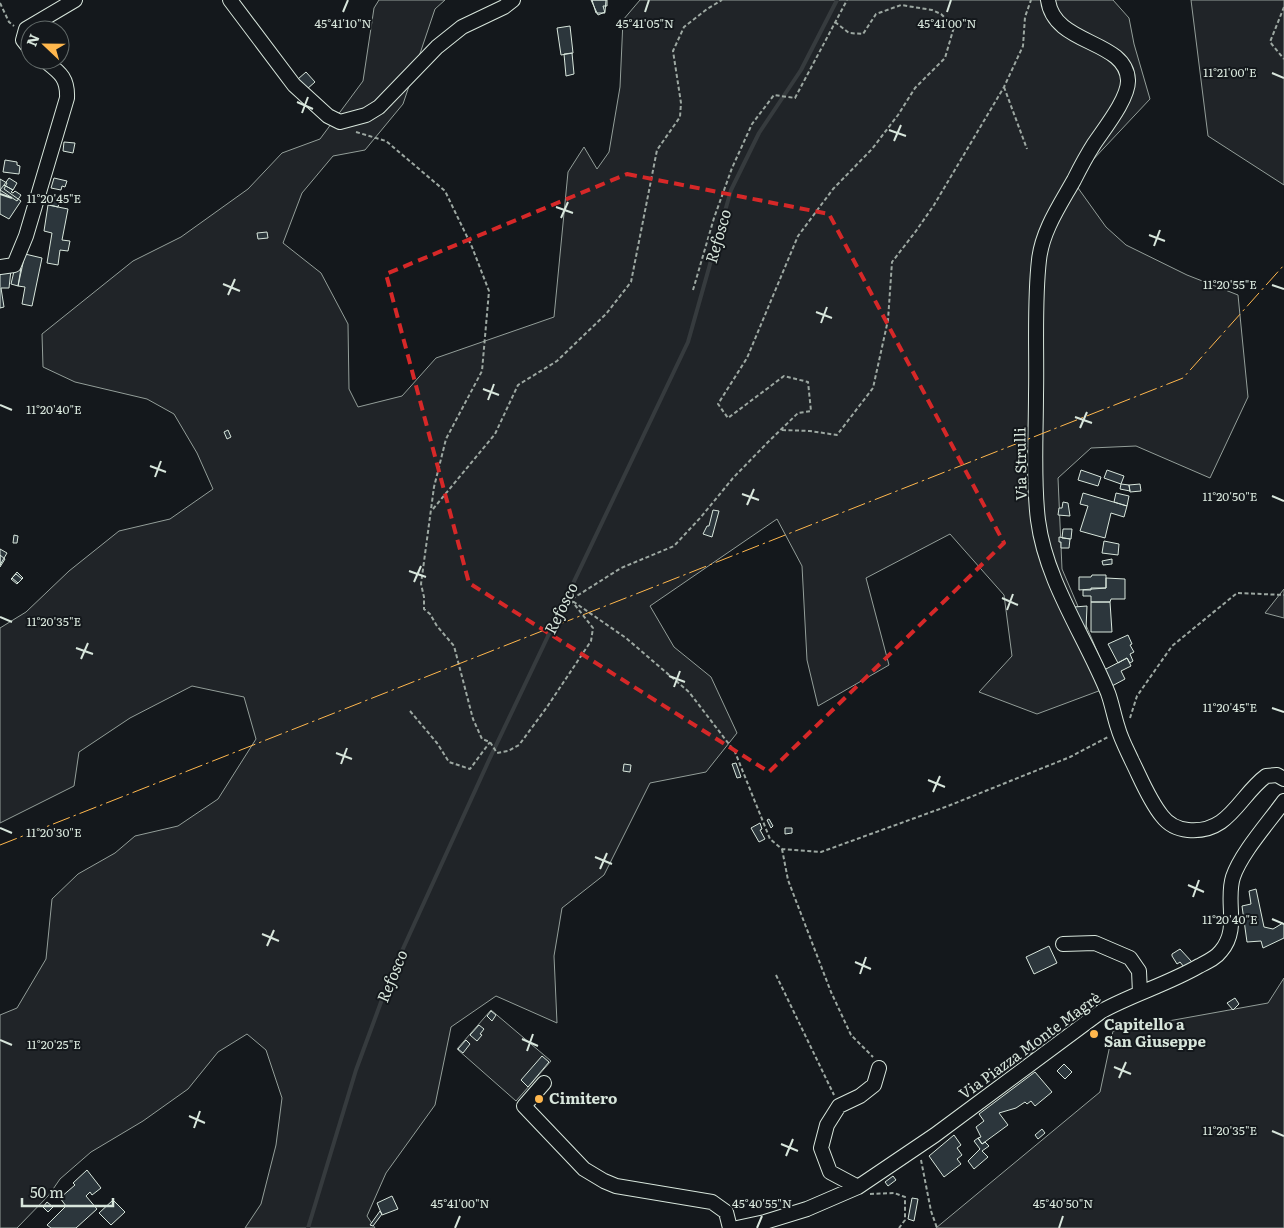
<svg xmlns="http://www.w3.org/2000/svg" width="1284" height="1228" viewBox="0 0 1284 1228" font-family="Literata,serif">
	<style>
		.green { fill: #202428; stroke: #939e99 }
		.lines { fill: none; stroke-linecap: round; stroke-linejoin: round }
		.stream { stroke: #363b3e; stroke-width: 4 }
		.building { fill: #2c363c; stroke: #d8e6dc }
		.minor-casing { stroke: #d8e6dc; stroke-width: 16 }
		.path { stroke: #9da8a2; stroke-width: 2; stroke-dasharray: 4 2.5; stroke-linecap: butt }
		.minor { stroke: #14181c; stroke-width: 14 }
		.power { stroke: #ffb74d; stroke-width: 1; stroke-dasharray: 18 4 2.5 4; stroke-linecap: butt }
		.marked { fill: none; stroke: #d62828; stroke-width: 4; stroke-dasharray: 10 6; stroke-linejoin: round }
		.ticks { fill: none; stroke: #d8e6dc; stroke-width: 2 }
		.poi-dot { fill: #ffb74d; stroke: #14181c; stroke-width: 2 }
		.labels { text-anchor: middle; stroke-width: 4; stroke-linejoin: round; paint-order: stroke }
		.street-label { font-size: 15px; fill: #d8e6dc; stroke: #14181c }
		.poi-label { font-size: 15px; font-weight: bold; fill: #d8e6dc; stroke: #14181c; text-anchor: start }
		.water-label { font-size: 16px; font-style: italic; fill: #d8e6dc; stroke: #14181c }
		.ticks-label { font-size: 12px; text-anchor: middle; fill: #d8e6dc; stroke: #14181c; stroke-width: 4; stroke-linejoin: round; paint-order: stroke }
	</style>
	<rect width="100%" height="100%" fill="#14181c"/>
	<!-- green -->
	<path class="green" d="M379,0H445L435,9L403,104L365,150L333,156L302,193L283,243L321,273L348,324L349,389L358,407L402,396L436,358L554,317L568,172L584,147L597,169L609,152L620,87L623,20L640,0H1113L1129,18L1134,44L1150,99L1073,181L1106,227L1126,245L1187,275L1238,295L1248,397L1210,478L1136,446L1091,448L1058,478L1062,569L1112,686L1037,714L979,692L1012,656L1004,595L950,534L866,578L889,665L818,706L807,660L802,566L777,519L650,606L674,647L711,677L737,733L706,772L650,783L604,875L562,908L554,956L557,1023L496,996L451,1027L435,1105L386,1173L367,1216L375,1228H245L261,1204L276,1145L282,1098L266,1050L247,1034L218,1052L188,1089L143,1121L91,1152L60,1179L49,1195L17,1228H0V1015L17,1008L46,959L52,899L78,874L115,853L135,836L178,826L218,799L256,739L244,697L192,686L130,718L79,752L74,786L0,823V628L26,612L69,571L119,531L170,519L213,489L197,453L174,414L147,399L75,382L43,367L42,334L133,261L181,237L248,189L282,153L320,139L363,81L374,8Z
		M1191,0H1284V185L1208,136Z
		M1284,589V618L1265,613Z
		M1284,978V1228H936L1100,1092L1113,1031L1268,1003Z
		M491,1010L551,1061L516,1101L457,1049Z"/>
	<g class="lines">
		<!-- stream -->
		<path class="stream" d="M308,1228L356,1070L391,975L489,760L688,342L731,190L759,133L801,70L837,0"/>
	</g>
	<!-- building -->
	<path class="building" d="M591,0H606L605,12L598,15Z
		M592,0H607V6H603L605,13H596Z
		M570,26L573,53L561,55L557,28Z
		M572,53L574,74L566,76L564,54Z
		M306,72L315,82L307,89L298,79Z
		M64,142L75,143L73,153L63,151Z
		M5,160L17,162V165L20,166L19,174L3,172Z
		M9,178L17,183L13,190L4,185Z
		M54,178L67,181L65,187L62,186L61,190L51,188Z
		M0,179L7,183L4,189L21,201L9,219L0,214Z
		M4,185L13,190L11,192L13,193L15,191L21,195L17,201L0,190Z
		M51,198L60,200L58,207L50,205Z
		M48,205L68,209L62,240L70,241L68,251L60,250L58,265L47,263L52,233L44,231Z
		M267,232L268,238L258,239L257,233Z
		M25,254L42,258L32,306L22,304L25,287L18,286Z
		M15,267L21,268L18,286L11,284Z
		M11,270L9,288H1L4,307L0,308V271Z
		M228,430L231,437L227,439L224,432Z
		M1081,470L1101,477L1098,486L1078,480Z
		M1107,470L1124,476L1121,484L1104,478Z
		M1121,484L1129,485L1130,491L1120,489Z
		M1140,484L1141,491L1130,492L1129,485Z
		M1083,493L1127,506L1124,517L1111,513L1105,538L1080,531L1088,506L1080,504Z
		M1116,493L1129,496L1127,506L1114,502Z
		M1063,502L1068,503L1070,516L1058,515L1059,508H1062Z
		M713,510L719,511L712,537L703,534L707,526H709Z
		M1063,529H1072L1071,539L1062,538Z
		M14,535L18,536L17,543H13Z
		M1059,537L1070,539L1069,548H1061V542H1059Z
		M1104,541L1119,544L1118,555L1102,553Z
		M0,549L7,553L0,565Z
		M0,555L5,559L0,567Z
		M1112,559V564L1103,565L1102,561Z
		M17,572L23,578L18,583L12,578Z
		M16,574L22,579L17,584L11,579Z
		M1092,575H1106V588L1079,590V577H1091Z
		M1106,578L1125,579V599H1111L1110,602H1091V596H1083V590H1091V588H1106Z
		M1091,602H1110L1112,632H1091Z
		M1087,606L1086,629L1079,631L1074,607Z
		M1128,635L1132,644L1130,645L1134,652L1130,654L1133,661L1130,663L1127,658L1118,663L1108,644Z
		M1127,658L1131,666L1121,671L1125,679L1112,686L1104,670Z
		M736,763L741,777L737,778L732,764Z
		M624,764L631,765L630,772L623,771Z
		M769,819L773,826L771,828L767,820Z
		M760,823L762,829L760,830L765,839L759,842L751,828Z
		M785,828H792V833L785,834Z
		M1256,889L1264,927L1273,929L1283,923L1284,925V938L1263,948L1261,941L1247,942L1242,906L1251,904L1249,891Z
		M1049,946L1057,963L1034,974L1026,957Z
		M1180,949L1192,962L1184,967L1180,962L1177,964L1172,956V954Z
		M1235,998L1239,1004L1233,1010L1227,1003Z
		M491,1011L496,1015L492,1021L487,1016Z
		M479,1025L484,1029L480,1034L482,1035L477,1041L470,1035Z
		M466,1040L470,1044L463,1053L458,1049Z
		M1031,1049L1033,1052L1027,1057L1025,1054Z
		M542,1056L549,1062L528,1087L521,1080Z
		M1064,1064L1072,1072L1065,1079L1057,1071Z
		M1035,1072L1052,1092L1035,1106L1031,1101L1027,1104L1025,1102L1016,1108L999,1113L1008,1125L982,1144L978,1138L981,1137L976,1127L984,1121L979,1114Z
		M1042,1129L1045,1133L1038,1139L1035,1135Z
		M954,1135L961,1145L957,1148L962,1155L957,1159L961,1164L944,1177L929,1156Z
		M978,1138L982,1144L985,1142L989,1146L982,1151L988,1157L974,1169L968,1161L980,1149L974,1141Z
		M87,1170L101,1188L92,1195L90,1192L86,1196L97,1209L76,1228H51L47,1225L66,1206L60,1198L75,1185L73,1183Z
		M893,1176L896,1180L888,1186L885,1182Z
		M392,1196L398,1209L382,1215L377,1203Z
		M912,1198L918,1199L914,1221L908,1219Z
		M113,1200L125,1212L111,1225L99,1213Z
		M47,1202L53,1207L48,1212L43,1207Z
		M380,1211L382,1214L373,1226L370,1225Z"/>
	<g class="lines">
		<defs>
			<path id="minor" d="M230,0L294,85L328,116L340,122L366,115L379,107L437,47L462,27L504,7L513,0
				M1048,0C1054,46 1126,39 1128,80C1129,98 1104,129 1094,144C1087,155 1080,168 1074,180C1060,205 1042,231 1039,260C1034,303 1037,352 1036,395C1036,436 1033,479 1038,520C1046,582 1085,636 1108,693C1112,704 1114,716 1118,728C1121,739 1127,750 1132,761C1141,779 1149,800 1162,816C1168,824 1178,829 1188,830C1229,834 1239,796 1266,776L1277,775L1284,779
				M30,49L23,40L26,29L75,0
				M0,267L14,265L26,236L67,98C68,77 59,72 44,60
				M1063,944L1095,943L1130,958L1139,971L1140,993
				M544,1083L524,1106L584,1169L604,1181L616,1186L712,1202L726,1212L730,1228
				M858,1187L830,1172L821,1148L827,1125L839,1106L860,1096L874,1085L879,1068
				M737,1228L765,1222L807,1209L858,1187L935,1135L1102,1011C1133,994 1168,984 1199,966C1207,962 1216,958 1221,951C1240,929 1225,902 1233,877C1241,853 1269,822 1284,801"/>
		</defs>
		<!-- minor casing -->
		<use href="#minor" class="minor-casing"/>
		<!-- path -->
		<path class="path" d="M0,3L9,22L14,26
			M1284,7L1270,42L1284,59
			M1004,87L1027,149
			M356,132L386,141L445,191L472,247L489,291L482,371L446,439L434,487L421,584L424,597V609L430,614L437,626L454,646L473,719L482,739L490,742L497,753L508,751L519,745L547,707L591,641L593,628L571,600L626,638L689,692L735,752L770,839L782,849L821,852L948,806L1070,757L1108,737
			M693,290L714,218L732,168L752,124L774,95L795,98L847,0
			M782,430L810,431L837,435L873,388L888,320L892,262L916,231L934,205L1004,87L1023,46L1025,17L1031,0
			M433,509L495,434L518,385L557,361L606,314L631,282L657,150L680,117L681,103L673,51L684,27L707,9L722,0
			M572,599L621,568L674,546L701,517L733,478L768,442L798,413L811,411L808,382L784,376L728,418L718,404L747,358L798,236L833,189L872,149L898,115L915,88L945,58L954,27L941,14L932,10L901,5L876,14L863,34L849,33L835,22
			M410,711L437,743L449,762L470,769L490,742
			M1130,718L1137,696L1172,646L1237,593L1284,595
			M782,849L788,880L831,992L851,1035L873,1057
			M776,975L834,1095
			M921,1160L931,1211L937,1228
			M870,1194L894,1193L905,1197V1220L899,1228"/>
		<!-- minor -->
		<use href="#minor" class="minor"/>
		<!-- power -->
		<path class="power" d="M0,845L1183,378L1284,265"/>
	</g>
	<!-- marked area -->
	<path class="marked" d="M627,174L829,214L1004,543L769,772L469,583L386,274Z"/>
	<!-- ticks -->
	<path class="ticks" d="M343,12L348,0M645,12L649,0M947,12L951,0M1272,73L1284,78M297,102L313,109M302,113L308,97M889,130L906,136M894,141L901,125M0,194L12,198M556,207L573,213M561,218L568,202M1149,235L1165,241M1154,246L1160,230M223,284L240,291M1272,285L1284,289M228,295L235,279M816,312L832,318M821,323L827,307M483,389L499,395M488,400L494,384M0,405L12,410M1075,417L1092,423M1080,428L1087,412M150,466L166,472M155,477L161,461M742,494L759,500M1272,496L1284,501M747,505L754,489M409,571L426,577M414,582L421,566M1002,598L1018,605M1007,610L1013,594M0,617L12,622M76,648L93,654M81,659L88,643M669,676L685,682M674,687L680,671M1272,708L1284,712M336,753L352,759M341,764L347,748M928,780L945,787M933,792L940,776M0,828L12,833M595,857L612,864M600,869L607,853M1188,885L1204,892M1193,897L1199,880M1272,919L1284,924M262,934L279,941M267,946L274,930M855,962L871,969M860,974L866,957M522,1039L538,1046M0,1040L12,1045M527,1051L533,1034M1114,1067L1131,1074M1119,1078L1126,1062M189,1116L205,1123M194,1128L200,1111M1272,1131L1284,1136M781,1144L798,1151M786,1156L793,1139M455,1228L460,1216M757,1228L762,1216M1059,1228L1063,1216"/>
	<!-- markers -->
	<g class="poi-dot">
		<circle cx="1094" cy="1034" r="5"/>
		<circle cx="539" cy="1099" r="5"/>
	</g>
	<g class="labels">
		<!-- street labels -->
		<g class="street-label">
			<text transform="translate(1021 464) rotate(-91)" y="5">Via Strulli</text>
			<text transform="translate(1030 1046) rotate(-36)" y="5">Via Piazza Monte Magrè</text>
		</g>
		<!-- poi labels -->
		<g class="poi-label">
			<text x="1104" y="1030">Capitello a<tspan x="1104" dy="17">San Giuseppe</tspan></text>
			<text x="549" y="1104">Cimitero</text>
		</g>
		<!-- water labels -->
		<g class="water-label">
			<text transform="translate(718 236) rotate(-74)" y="6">Refosco</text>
			<text transform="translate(561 608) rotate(-64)" y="6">Refosco</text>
			<text transform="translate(392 976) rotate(-68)" y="6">Refosco</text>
		</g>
	</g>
	<g class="ticks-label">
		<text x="947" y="28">45°41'00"N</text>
		<text x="343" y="28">45°41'10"N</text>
		<text x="645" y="28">45°41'05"N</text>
		<text x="1230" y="77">11°21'00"E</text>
		<text x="54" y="203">11°20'45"E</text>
		<text x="1230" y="289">11°20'55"E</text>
		<text x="54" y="414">11°20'40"E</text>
		<text x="1230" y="501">11°20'50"E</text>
		<text x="54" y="626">11°20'35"E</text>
		<text x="1230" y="712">11°20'45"E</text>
		<text x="54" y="837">11°20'30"E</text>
		<text x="1230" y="924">11°20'40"E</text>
		<text x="54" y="1049">11°20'25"E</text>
		<text x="1230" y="1135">11°20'35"E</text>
		<text x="460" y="1208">45°41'00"N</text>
		<text x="762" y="1208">45°40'55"N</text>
		<text x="1063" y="1208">45°40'50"N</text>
	</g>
	<!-- north arrow -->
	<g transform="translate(45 45) rotate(292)"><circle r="24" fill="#14181c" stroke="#626a69"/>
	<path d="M0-4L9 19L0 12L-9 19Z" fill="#ffb74d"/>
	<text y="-8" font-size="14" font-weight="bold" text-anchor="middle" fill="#d8e6dc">N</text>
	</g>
	<!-- scale -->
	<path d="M22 1198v8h91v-8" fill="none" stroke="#d8e6dc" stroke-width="2.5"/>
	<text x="30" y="1198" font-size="15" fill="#d8e6dc" stroke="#14181c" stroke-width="4" paint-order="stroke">50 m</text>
</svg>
